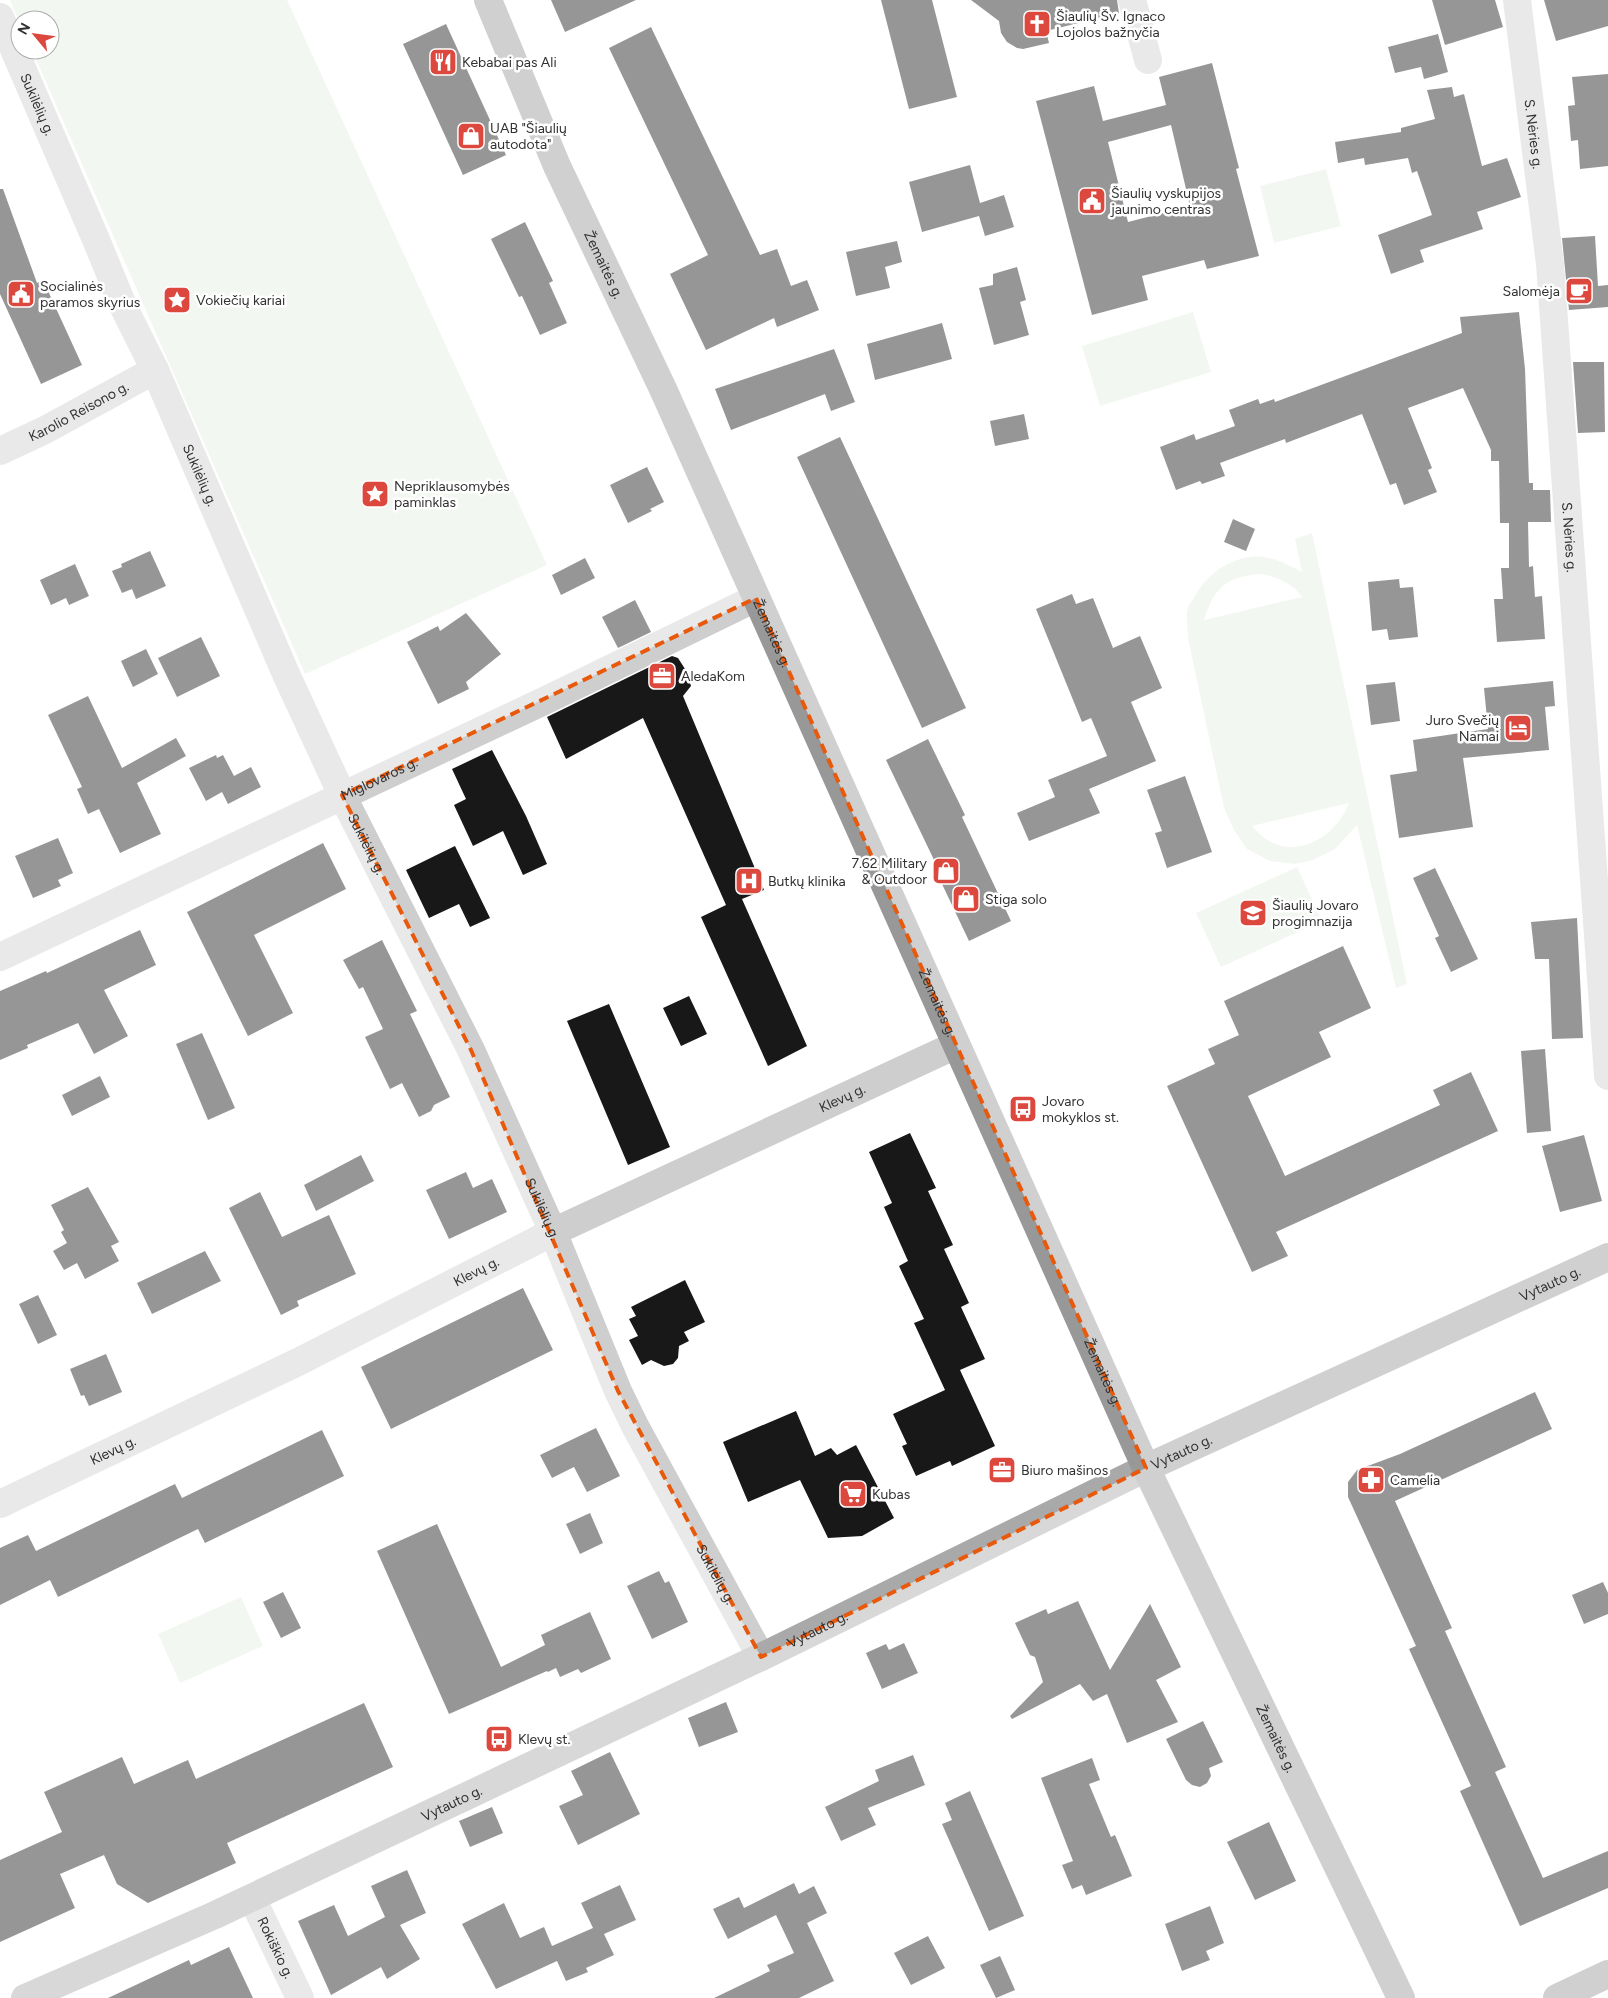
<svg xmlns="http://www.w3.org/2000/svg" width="1608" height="1998" viewBox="0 0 1608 1998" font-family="Figtree,sans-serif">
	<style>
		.green { fill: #e5ede0; fill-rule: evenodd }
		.building { fill: #181818; fill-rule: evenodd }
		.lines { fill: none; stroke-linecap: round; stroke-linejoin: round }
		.minor { stroke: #cecece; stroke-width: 28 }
		.major { stroke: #a9a9a9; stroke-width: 28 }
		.highway { stroke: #989898; stroke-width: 28 }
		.marked { fill: none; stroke: #e8590c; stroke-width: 4; stroke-dasharray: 10 6; stroke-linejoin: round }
		.labels { text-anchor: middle; stroke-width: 5; stroke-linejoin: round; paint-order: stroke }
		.poi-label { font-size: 14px; fill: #313131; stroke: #fff; text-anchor: start }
		.street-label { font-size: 14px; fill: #313131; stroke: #fff }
	</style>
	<rect width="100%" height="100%" fill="#fff"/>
	<!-- green -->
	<path class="green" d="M10,0H287L547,565L305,674L32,50H50V20H20V24Z
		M1326,169L1341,226L1274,243L1260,186Z
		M1193,312L1211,372L1100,406L1082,346Z
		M1312,533L1407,984L1396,988L1357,825L1335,849L1313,860L1295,864L1270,861L1247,849L1234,830L1224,808L1188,638C1188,630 1186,620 1187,611C1188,605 1195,597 1198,591C1212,568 1243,551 1270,558C1282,561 1292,567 1302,572L1295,539ZM1262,574C1278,578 1293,583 1302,597L1204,620C1214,587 1227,576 1262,574ZM1349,803C1337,836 1296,862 1263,837C1259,834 1256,830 1252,826Z
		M1297,867L1322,921L1221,967L1196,913Z
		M241,1597L263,1646L180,1683L158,1634Z"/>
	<!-- building -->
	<path class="building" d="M551,0H636L565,32Z
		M881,0H932L957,97L909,109Z
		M971,0H1117L1119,13L1046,31L1049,43L1023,49L1017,48L1007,42L1001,33L999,21Z
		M1432,0H1495L1503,27L1445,45Z
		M1544,0H1608V26L1556,41Z
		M446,24L506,155L463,175L403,44Z
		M651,27L760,255L777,249L791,286L807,280L819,310L777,327L774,318L706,350L670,274L708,255L609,48Z
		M1438,34L1448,72L1424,79L1421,67L1395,73L1388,47Z
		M1212,63L1239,168L1236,169L1259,256L1207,269L1204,260L1142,276L1148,300L1092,315L1036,101L1094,86L1103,121L1166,105L1159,77ZM1171,125L1190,206L1128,222L1108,142Z
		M1608,74V166L1580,169L1578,140L1571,141L1568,106L1575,105L1572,77Z
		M1452,87L1454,97L1464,94L1482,166L1507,158L1521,197L1477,212L1483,229L1420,250L1424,262L1391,274L1378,235L1432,215L1417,171L1412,173L1408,158L1365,165L1364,158L1338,163L1335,142L1401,132V128L1435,119L1427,90Z
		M970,165L980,203L1004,195L1014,227L985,236L979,216L922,232L909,182Z
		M0,189H3L37,283L43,280L82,365L41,384L0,294Z
		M525,222L553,281L549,283L567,323L540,335L522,296L519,297L491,239Z
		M1595,236L1598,286L1608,285V307L1569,310L1562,238Z
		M897,241L902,262L885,267L890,288L856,296L846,252Z
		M1017,267L1026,300L1020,302L1029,335L994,345L979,288L993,285V274Z
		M1519,312L1525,369L1529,483H1533V490H1550L1551,522H1528L1529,567L1533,566L1535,597L1542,596L1545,639L1497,642L1494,599H1503L1501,568H1509V523H1500L1499,461H1491V450L1463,388L1408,408L1432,468L1428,470L1437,492L1404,505L1396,483L1390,485L1362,414L1286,443L1285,439L1220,463L1225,476L1202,484L1200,481L1176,490L1160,447L1194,434L1196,440L1235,426L1229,410L1258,399L1260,404L1274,399L1275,402L1462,333L1460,317Z
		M942,323L952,359L875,380L867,344Z
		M834,349L855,402L831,411L825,394L731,430L715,389Z
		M1573,362H1604L1605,432L1578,433Z
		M1024,414L1029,439L995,446L990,421Z
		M840,437L966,708L922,728L797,457Z
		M647,467L664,502L650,509L652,511L628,523L610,485Z
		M1233,519L1255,529L1246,551L1224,542Z
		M150,551L166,586L136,599L132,589L122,593L112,571L122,567L121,564Z
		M585,558L595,578L561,595L552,575Z
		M75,564L89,596L69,605L66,598L51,605L40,580Z
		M1399,579L1400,588L1413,587L1418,637L1389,640L1387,629L1372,631L1368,582Z
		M1072,594L1076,604L1093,598L1113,648L1140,636L1162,688L1131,702L1156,761L1089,789L1100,813L1029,841L1017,813L1055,797L1048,780L1107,756L1091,718L1082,722L1036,609Z
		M635,600L651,632L618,648L602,617Z
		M466,613L501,654L466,682L469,689L438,704L407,642L438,626L440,631Z
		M201,637L220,676L177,697L158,658Z
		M146,649L158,674L133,687L121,661Z
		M672,656L678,658L687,672L691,686L683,696L764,890L742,899L807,1046L768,1066L701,917L726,905L643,718L566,759L547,717Z
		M1553,681L1555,706L1545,707L1549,750L1463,758L1473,827L1399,838L1390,775L1417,771L1413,740L1488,729L1484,688Z
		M1395,682L1400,721L1371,725L1366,685Z
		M88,696L122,768L176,738L186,756L137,783L161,834L120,853L99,809L88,814L77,789L82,787L48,715Z
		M928,739L965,815L962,817L1011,921L969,941L933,865L936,864L886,760Z
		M492,750L526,816L547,864L523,875L503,831L473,846L454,805L466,799L452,769Z
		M216,755L217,758L223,755L234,776L251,767L261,787L228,804L222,792L206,801L189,768Z
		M1185,776L1212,852L1167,868L1155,833L1162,831L1147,790Z
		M58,838L73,873L58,880L61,886L33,898L15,856Z
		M323,843L346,889L254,935L293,1013L248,1036L187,912Z
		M455,846L490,918L470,927L459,904L429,918L406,870Z
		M1435,868L1478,959L1451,972L1435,938L1439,936L1413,878Z
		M1577,918L1583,1038L1552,1039L1549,959H1535L1531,922Z
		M140,930L156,965L104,990L128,1036L94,1054L78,1023L27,1045L28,1048L0,1060V991L46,971L47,973Z
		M382,940L417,1011L410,1014L450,1097L434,1105L431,1111L419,1117L402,1083L390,1089L365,1037L383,1029L363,987L359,989L343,960Z
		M1343,946L1371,1008L1319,1032L1331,1057L1248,1096L1285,1176L1440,1105L1433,1090L1471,1072L1498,1131L1276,1232L1288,1256L1252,1272L1167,1086L1215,1064L1208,1049L1239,1035L1224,1001Z
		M689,996L707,1034L681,1046L663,1008Z
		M609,1004L670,1147L628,1165L567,1021Z
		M202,1033L235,1108L208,1120L176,1044Z
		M1545,1049L1551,1131L1527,1133L1521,1051Z
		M100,1076L110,1097L72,1116L62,1095Z
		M910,1133L936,1188L928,1191L953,1245L944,1249L969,1303L961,1307L985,1359L960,1370L995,1446L952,1466L950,1461L916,1476L902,1446L907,1444L893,1414L945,1390L914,1323L924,1319L899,1266L908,1261L884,1207L892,1203L869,1152Z
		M1584,1135L1602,1201L1560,1212L1542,1146Z
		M361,1155L374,1181L316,1211L304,1185Z
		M466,1172L473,1188L492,1179L507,1212L449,1239L426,1190Z
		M88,1187L119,1242L111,1246L119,1261L85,1279L77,1263L64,1270L53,1251L67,1243L61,1232L64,1230L51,1205Z
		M260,1192L282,1237L329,1215L356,1274L297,1301L299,1306L281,1315L229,1208Z
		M205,1251L221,1281L152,1314L137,1283Z
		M685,1280L705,1322L684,1332L689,1341L679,1346L678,1358L673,1364L664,1366L651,1360L642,1365L629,1340L638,1336L629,1319L636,1316L631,1307Z
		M523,1288L553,1350L391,1429L361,1367Z
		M38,1295L57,1335L38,1344L19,1304Z
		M106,1354L122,1392L89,1406L84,1395L81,1396L70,1369Z
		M1535,1392L1552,1429L1395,1501L1452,1628L1445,1631L1506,1767L1495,1772L1543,1878L1608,1851V1888L1520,1926L1460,1791L1471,1786L1409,1649L1416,1646L1348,1497V1482L1357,1470L1400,1454Z
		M796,1411L815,1456L831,1448L837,1455L856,1445L894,1518L862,1536L828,1538L800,1480L748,1502L723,1442Z
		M596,1428L620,1476L587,1492L574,1467L552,1478L540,1455Z
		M322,1430L344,1476L205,1543L198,1529L58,1597L50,1580L0,1605V1548L28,1535L36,1551L175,1484L182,1498Z
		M590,1513L603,1543L580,1554L566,1524Z
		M437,1524L501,1667L545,1645L541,1635L590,1612L611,1659L581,1673L578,1669L560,1677L556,1668L548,1672L547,1671L449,1714L377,1551Z
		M659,1571L665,1583L669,1581L688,1622L652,1639L627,1586Z
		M1603,1582L1608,1593V1614L1584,1624L1572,1595Z
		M283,1592L301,1628L281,1638L263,1602Z
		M1078,1601L1110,1670L1150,1604L1181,1667L1156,1680L1178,1722L1127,1743L1107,1694L1093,1701L1080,1684L1012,1719L1010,1716L1043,1682L1035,1657L1030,1655L1015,1623L1046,1609L1048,1614Z
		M904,1643L918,1673L882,1689L866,1653L886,1644L889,1650Z
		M726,1702L738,1732L699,1747L688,1718Z
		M364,1703L393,1767L227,1843L236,1863L148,1903L117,1884L104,1855L60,1874L75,1908L0,1942V1860L62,1832L44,1792L122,1757L134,1784L188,1760L196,1779Z
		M1203,1721L1223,1762L1209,1768L1211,1776L1207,1783L1200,1787L1192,1785L1186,1780L1166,1739Z
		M610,1752L640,1814L578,1845L559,1806L583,1795L571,1771Z
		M913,1755L925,1785L868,1808L876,1825L841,1841L825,1807L879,1781L875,1770Z
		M1092,1758L1100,1780L1089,1784L1111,1837L1115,1835L1132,1876L1086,1895L1082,1885L1072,1889L1062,1865L1073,1861L1041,1778Z
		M970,1791L1024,1916L989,1931L942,1824L952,1820L945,1803Z
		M492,1807L503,1833L470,1847L459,1821Z
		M1269,1822L1296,1881L1255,1900L1227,1842Z
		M407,1870L426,1913L400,1925L420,1959L387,1979L381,1967L331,1995L298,1921L334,1905L348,1936L385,1917L371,1886Z
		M794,1883L799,1894L814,1886L827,1913L807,1923L834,1981L799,1998H714L770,1971L767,1965L794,1953L776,1915L728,1939L713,1909L739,1897L744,1908Z
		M620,1885L636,1920L604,1934L614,1955L586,1968L588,1972L566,1981L557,1961L496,1989L462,1924L504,1903L520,1938L544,1927L552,1946L593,1928L581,1903Z
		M1210,1906L1224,1943L1206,1951L1210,1960L1182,1971L1165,1924Z
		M928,1936L945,1968L911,1985L894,1953Z
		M229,1947L253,1998H108L189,1960L191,1965Z
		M1000,1956L1015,1990L996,1998L980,1965Z"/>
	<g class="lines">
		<!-- minor -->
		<g class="minor">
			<path d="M1132,0L1148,60"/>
			<path id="s1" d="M1517,0L1550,264L1608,1076"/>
			<path id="s2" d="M0,17L97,242L124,308L155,370L286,674L342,795L471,1050L553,1232L618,1391L635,1426L761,1657"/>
			<path id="s3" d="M0,451L45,430L155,370"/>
			<path id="s4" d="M0,957L544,701L756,598"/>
			<path id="s5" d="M0,1504L298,1362L553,1232L956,1045"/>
			<path id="s6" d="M252,1898L300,1998"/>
		</g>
		<!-- major -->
		<path class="major" id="s7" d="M25,1998L215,1915L761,1657L1146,1468"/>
		<!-- highway -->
		<g class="highway">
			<path id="s8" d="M488,0L557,166L663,389L1146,1468L1401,1998"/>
			<path id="s9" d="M1146,1468L1608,1257"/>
			<path d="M1557,1998L1608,1974"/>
		</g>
	</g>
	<!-- marked area -->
	<path d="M0 0H1608V1998H0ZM756,598L1146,1468L761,1657L618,1391L471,1050L342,795Z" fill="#fff" fill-opacity=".55" fill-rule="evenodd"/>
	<path class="marked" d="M756,598L1146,1468L761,1657L618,1391L471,1050L342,795Z"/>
	<!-- icons -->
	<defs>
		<symbol id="church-square" viewBox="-11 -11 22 22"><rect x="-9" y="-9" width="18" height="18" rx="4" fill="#dd483e" stroke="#fff"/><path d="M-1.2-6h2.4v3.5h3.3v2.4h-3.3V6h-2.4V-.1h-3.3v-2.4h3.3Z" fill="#fff"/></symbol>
		<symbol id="restaurant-square" viewBox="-11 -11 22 22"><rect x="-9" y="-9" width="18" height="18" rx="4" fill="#dd483e" stroke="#fff"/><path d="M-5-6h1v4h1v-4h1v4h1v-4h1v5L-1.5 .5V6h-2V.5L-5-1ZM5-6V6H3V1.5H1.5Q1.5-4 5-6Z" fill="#fff"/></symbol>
		<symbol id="shop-square" viewBox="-11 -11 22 22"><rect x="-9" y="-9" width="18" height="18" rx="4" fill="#dd483e" stroke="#fff"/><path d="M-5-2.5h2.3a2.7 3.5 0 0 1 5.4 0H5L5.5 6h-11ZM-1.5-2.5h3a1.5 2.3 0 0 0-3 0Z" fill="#fff"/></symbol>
		<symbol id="civic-square" viewBox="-11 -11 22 22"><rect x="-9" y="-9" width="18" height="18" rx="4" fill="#dd483e" stroke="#fff"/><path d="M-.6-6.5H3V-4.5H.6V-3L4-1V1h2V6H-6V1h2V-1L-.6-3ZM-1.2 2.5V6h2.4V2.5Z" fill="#fff"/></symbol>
		<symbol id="cafe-square" viewBox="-11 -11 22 22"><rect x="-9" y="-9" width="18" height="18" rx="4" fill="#dd483e" stroke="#fff"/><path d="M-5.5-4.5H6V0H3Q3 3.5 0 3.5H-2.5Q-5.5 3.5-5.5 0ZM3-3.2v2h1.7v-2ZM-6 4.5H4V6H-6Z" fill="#fff"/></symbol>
		<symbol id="sight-square" viewBox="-11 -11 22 22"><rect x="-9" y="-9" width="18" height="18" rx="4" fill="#dd483e" stroke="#fff"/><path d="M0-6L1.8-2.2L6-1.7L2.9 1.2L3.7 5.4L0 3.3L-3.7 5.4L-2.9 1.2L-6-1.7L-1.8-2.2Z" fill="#fff"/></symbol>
		<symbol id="office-square" viewBox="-11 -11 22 22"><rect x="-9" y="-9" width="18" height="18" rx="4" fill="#dd483e" stroke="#fff"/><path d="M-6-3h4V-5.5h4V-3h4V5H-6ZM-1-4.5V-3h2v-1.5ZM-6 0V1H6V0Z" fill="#fff"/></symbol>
		<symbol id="hotel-square" viewBox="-11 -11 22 22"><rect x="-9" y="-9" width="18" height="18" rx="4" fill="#dd483e" stroke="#fff"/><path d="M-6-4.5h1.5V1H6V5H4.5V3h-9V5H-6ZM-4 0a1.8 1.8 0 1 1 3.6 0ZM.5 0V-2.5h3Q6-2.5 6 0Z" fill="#fff"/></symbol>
		<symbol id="hospital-square" viewBox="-11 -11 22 22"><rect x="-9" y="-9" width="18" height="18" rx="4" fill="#dd483e" stroke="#fff"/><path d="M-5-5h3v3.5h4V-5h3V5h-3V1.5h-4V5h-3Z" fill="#fff"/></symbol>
		<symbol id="school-square" viewBox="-11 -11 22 22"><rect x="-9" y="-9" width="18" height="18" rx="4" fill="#dd483e" stroke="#fff"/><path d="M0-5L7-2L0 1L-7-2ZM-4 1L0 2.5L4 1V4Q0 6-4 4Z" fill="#fff"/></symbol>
		<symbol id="bus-square" viewBox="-11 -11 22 22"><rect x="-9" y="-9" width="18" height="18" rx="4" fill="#dd483e" stroke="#fff"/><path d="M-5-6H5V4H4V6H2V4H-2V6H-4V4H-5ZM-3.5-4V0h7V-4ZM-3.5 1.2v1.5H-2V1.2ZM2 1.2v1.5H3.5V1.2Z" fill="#fff"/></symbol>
		<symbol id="pharmacy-square" viewBox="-11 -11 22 22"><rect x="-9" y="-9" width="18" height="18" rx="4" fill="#dd483e" stroke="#fff"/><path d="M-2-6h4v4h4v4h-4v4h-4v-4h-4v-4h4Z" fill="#fff"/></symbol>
		<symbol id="supermarket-square" viewBox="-11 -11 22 22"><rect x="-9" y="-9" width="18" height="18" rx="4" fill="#dd483e" stroke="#fff"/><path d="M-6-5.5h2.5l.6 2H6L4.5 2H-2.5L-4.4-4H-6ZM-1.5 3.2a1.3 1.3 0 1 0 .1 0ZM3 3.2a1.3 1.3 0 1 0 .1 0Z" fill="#fff"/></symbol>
	</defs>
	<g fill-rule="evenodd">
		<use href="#church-square" x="1021" y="8" width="32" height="32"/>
		<use href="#restaurant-square" x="427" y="46" width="32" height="32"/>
		<use href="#shop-square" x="455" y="120" width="32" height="32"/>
		<use href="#civic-square" x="1076" y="185" width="32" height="32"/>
		<use href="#cafe-square" x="1563" y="275" width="32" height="32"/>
		<use href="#civic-square" x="5" y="278" width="32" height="32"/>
		<use href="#sight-square" x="161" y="284" width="32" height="32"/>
		<use href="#sight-square" x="359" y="478" width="32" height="32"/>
		<use href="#office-square" x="646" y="660" width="32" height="32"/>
		<use href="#hotel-square" x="1502" y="712" width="32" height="32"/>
		<use href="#shop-square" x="930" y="855" width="32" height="32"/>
		<use href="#hospital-square" x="733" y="865" width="32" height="32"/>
		<use href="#shop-square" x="950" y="883" width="32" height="32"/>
		<use href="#school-square" x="1237" y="897" width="32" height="32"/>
		<use href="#bus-square" x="1007" y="1093" width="32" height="32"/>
		<use href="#office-square" x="986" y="1454" width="32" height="32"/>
		<use href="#pharmacy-square" x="1355" y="1464" width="32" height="32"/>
		<use href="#supermarket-square" x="837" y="1478" width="32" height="32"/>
		<use href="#bus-square" x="483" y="1723" width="32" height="32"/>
	</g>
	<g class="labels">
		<!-- poi labels -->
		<g class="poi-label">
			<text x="1056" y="21">Šiaulių Šv. Ignaco<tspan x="1056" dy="16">Lojolos bažnyčia</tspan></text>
			<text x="462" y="67">Kebabai pas Ali</text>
			<text x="490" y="133">UAB "Šiaulių<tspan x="490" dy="16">autodota"</tspan></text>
			<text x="1111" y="198">Šiaulių vyskupijos<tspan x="1111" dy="16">jaunimo centras</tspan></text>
			<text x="40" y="291">Socialinės<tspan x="40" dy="16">paramos skyrius</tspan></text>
			<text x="1560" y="296" text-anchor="end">Salomėja</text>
			<text x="196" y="305">Vokiečių kariai</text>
			<text x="394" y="491">Nepriklausomybės<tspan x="394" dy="16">paminklas</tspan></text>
			<text x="681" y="681">AledaKom</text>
			<text x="1499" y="725" text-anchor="end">Juro Svečių<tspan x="1499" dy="16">Namai</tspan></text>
			<text x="927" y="868" text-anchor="end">7.62 Military<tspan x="927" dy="16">&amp; Outdoor</tspan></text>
			<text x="768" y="886">Butkų klinika</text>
			<text x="985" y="904">Stiga solo</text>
			<text x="1272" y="910">Šiaulių Jovaro<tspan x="1272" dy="16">progimnazija</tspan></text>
			<text x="1042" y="1106">Jovaro<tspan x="1042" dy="16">mokyklos st.</tspan></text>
			<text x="1021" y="1475">Biuro mašinos</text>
			<text x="1390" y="1485">Camelia</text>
			<text x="872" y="1499">Kubas</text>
			<text x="518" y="1744">Klevų st.</text>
		</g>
		<!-- street labels -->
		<g class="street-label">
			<text dy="5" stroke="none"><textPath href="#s2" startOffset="95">Sukilėlių g.</textPath></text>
			<text dy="5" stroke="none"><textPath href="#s1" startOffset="135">S. Nėries g.</textPath></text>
			<text dy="5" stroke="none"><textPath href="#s8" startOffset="289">Žemaitės g.</textPath></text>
			<text dy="5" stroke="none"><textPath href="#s3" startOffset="88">Karolio Reisono g.</textPath></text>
			<text dy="5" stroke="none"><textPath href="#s2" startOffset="500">Sukilėlių g.</textPath></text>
			<text dy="5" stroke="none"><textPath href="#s1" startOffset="540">S. Nėries g.</textPath></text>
			<text dy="5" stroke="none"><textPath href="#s8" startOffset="694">Žemaitės g.</textPath></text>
			<text dy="5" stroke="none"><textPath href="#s4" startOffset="419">Miglovaros g.</textPath></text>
			<text dy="5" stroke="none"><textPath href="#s2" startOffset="905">Sukilėlių g.</textPath></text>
			<text dy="5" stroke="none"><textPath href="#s8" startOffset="1099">Žemaitės g.</textPath></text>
			<text dy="5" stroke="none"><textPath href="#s5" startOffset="935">Klevų g.</textPath></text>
			<text dy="5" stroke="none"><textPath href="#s2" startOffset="1310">Sukilėlių g.</textPath></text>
			<text dy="5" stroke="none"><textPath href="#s5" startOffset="530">Klevų g.</textPath></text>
			<text dy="5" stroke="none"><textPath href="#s9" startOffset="444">Vytauto g.</textPath></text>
			<text dy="5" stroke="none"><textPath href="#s8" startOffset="1504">Žemaitės g.</textPath></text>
			<text dy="5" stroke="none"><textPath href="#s5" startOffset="125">Klevų g.</textPath></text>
			<text dy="5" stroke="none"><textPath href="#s9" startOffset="39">Vytauto g.</textPath></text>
			<text dy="5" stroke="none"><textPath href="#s2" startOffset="1715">Sukilėlių g.</textPath></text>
			<text dy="5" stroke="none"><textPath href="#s7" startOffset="874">Vytauto g.</textPath></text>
			<text dy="5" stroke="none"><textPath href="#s8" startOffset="1909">Žemaitės g.</textPath></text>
			<text dy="5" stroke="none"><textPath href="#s7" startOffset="469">Vytauto g.</textPath></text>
			<text dy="5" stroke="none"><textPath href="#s6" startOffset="55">Rokiškio g.</textPath></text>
		</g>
	</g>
	<!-- north arrow -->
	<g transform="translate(35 35) rotate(299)"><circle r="24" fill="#ffffff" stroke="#adadad"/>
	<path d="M0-4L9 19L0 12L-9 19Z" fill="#dd483e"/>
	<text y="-8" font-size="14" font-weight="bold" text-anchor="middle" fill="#313131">N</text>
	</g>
</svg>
